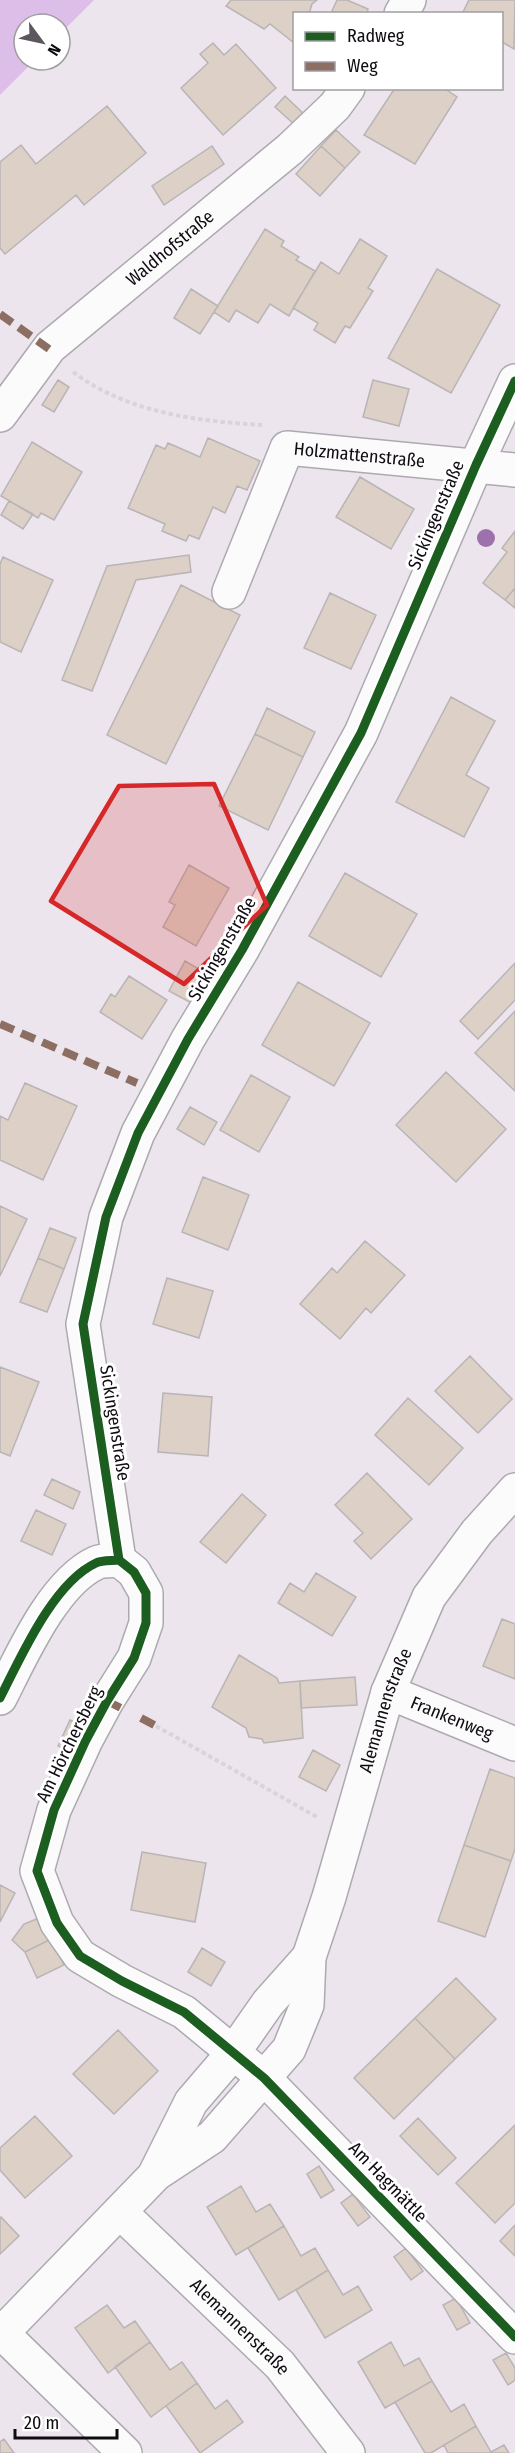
<svg xmlns="http://www.w3.org/2000/svg" width="515" height="2453" viewBox="0 0 515 2453" font-family="'Fira Sans Condensed',sans-serif">
	<style>
		.green { fill: #ddbee8 }
		.building { fill: #ddd0c6; stroke: #b9b4b5; stroke-width: 1.5 }
		.lines { fill: none; stroke-linecap: round; stroke-linejoin: round }
		.street-casing { stroke: #aea9b0; stroke-width: 36 }
		.path { stroke: #d7d5d7; stroke-width: 4; stroke-dasharray: 4.5 3; stroke-linecap: butt }
		.street { stroke: #fcfbfc; stroke-width: 33 }
		.quiet { stroke: #8d6e63; stroke-width: 8; stroke-dasharray: 15 8; stroke-linecap: butt }
		.cycleway-casing { stroke: #fff; stroke-width: 13 }
		.cycleway { stroke: #1b5e20; stroke-width: 9 }
		.tree { fill: #9d71ab }
		.marked { fill: #d62828; fill-opacity: 0.2; stroke: #d62828; stroke-width: 4.5; stroke-linejoin: round }
		.labels { text-anchor: middle; stroke-width: 6; stroke-linejoin: round; paint-order: stroke }
		.street-label { font-size: 18px; fill: #0f0b11; stroke: #fff }
	</style>
	<rect width="100%" height="100%" fill="#ece5ee"/>
	<!-- green -->
	<path class="green" d="M0,0H94L60,34V24H24V60H35L0,95Z"/>
	<!-- building -->
	<path class="building" d="M231,0H317L312,4L309,14H294V43L270,24L264,29L226,6Z
		M337,0H347L368,9L367,14H337L332,11Z
		M469,0H515L514,49L502,42V14H462Z
		M213,43L224,55L236,44L276,88L223,135L181,88L208,63L200,54Z
		M395,88H444L457,97L415,164L364,135Z
		M285,96L306,116L296,126L275,107Z
		M107,106L146,153L84,205L76,195L5,254L0,248V162L21,145L36,164Z
		M336,130L360,152L345,168L321,146Z
		M212,146L224,164L164,205L152,186Z
		M321,146L345,168L320,196L296,174Z
		M265,229L284,241L281,246L299,257L296,260L315,271L289,316L270,304L258,323L236,310L229,322L214,312Z
		M360,239L387,256L368,288L373,291L350,328L345,326L335,343L314,330L318,323L293,308L321,262L339,274Z
		M437,269L500,305L451,393L388,358Z
		M191,289L218,306L200,334L174,318Z
		M58,380L69,387L54,412L42,405Z
		M373,380L409,389L399,426L363,417Z
		M208,438L260,461L247,490L237,486L225,513L213,507L199,539L189,535L186,541L162,531L165,524L128,508L156,445L165,449L168,443L200,457Z
		M32,442L82,472L54,520L41,513L38,518L1,496Z
		M360,477L414,509L391,549L336,517Z
		M9,501L33,514L23,529L1,515Z
		M515,531V588L505,600L483,583L507,552L502,548Z
		M189,555L191,572L136,580L92,691L62,680L107,566Z
		M3,557L53,580L21,652L0,642V564Z
		M181,585L240,615L166,764L107,735Z
		M515,588V608L505,600Z
		M330,593L376,615L351,669L304,648Z
		M451,697L495,721L466,775L489,788L464,837L396,802Z
		M267,708L315,732L303,757L255,734Z
		M255,734L303,757L268,830L219,806Z
		M189,865L229,888L196,946L163,927L175,905L169,902Z
		M345,873L417,914L381,977L309,936Z
		M185,961L211,976L195,1005L169,991Z
		M515,963V1000L478,1039L460,1021Z
		M129,976L167,1000L142,1039L100,1012L111,994L115,997Z
		M298,982L370,1023L334,1086L262,1045Z
		M515,1011V1091L475,1053Z
		M446,1072L506,1129L456,1182L396,1125Z
		M251,1075L290,1097L259,1152L220,1130Z
		M25,1083L77,1106L43,1180L0,1160V1116L8,1120Z
		M190,1107L217,1122L204,1145L177,1129Z
		M203,1177L249,1195L228,1250L182,1232Z
		M0,1206L27,1219L0,1276Z
		M50,1228L76,1238L64,1269L38,1258Z
		M365,1241L405,1275L371,1313L366,1308L340,1339L300,1304L332,1268L337,1273Z
		M38,1258L64,1269L47,1312L20,1302Z
		M167,1278L213,1291L199,1338L153,1324Z
		M470,1356L512,1399L478,1433L435,1391Z
		M0,1367L39,1382L10,1456L0,1452Z
		M163,1393L212,1397L208,1456L158,1452Z
		M408,1398L463,1448L429,1485L375,1435Z
		M367,1473L412,1519L371,1559L354,1541L363,1533L335,1505Z
		M52,1479L80,1492L73,1509L44,1495Z
		M242,1494L266,1515L226,1563L200,1542Z
		M36,1510L66,1524L52,1555L21,1541Z
		M316,1573L356,1597L332,1636L278,1603L290,1583L304,1592Z
		M502,1619L515,1624V1679L483,1666Z
		M239,1655L277,1678L279,1683L300,1681L303,1738L264,1743L262,1739L249,1737L246,1728L212,1707Z
		M355,1677L357,1705L301,1708L300,1681Z
		M70,1720L82,1725L70,1752L58,1746Z
		M313,1750L340,1765L326,1791L299,1777Z
		M490,1769L515,1778V1849L511,1861L464,1845Z
		M464,1845L511,1861L485,1937L438,1921Z
		M142,1852L206,1863L195,1922L131,1910Z
		M0,1885L15,1893L0,1922Z
		M39,1918L51,1939L25,1952L12,1940L24,1924Z
		M51,1939L64,1965L37,1978L25,1952Z
		M202,1948L225,1962L211,1986L188,1972Z
		M456,1978L496,2019L455,2059L415,2018Z
		M415,2018L455,2059L394,2119L354,2078Z
		M118,2030L158,2071L114,2114L73,2074Z
		M35,2116L72,2156L25,2198L0,2170V2148Z
		M418,2118L456,2158L438,2175L400,2136Z
		M515,2125V2203L495,2223L456,2183Z
		M319,2166L334,2190L321,2198L307,2174Z
		M241,2186L256,2212L270,2204L284,2226L236,2255L207,2207Z
		M353,2194L370,2217L358,2226L341,2203Z
		M1,2217L19,2236L0,2254V2218Z
		M515,2225V2256L500,2241Z
		M284,2226L301,2256L315,2248L328,2270L279,2300L248,2248Z
		M406,2248L423,2271L411,2280L394,2257Z
		M328,2270L343,2295L358,2286L372,2310L325,2338L296,2290Z
		M456,2298L470,2323L457,2330L443,2305Z
		M107,2305L124,2328L135,2321L150,2342L108,2373L75,2328Z
		M150,2342L170,2370L182,2362L197,2383L151,2417L115,2367Z
		M391,2342L404,2366L419,2358L432,2381L385,2408L358,2362Z
		M506,2353L515,2368V2380L508,2385L493,2360Z
		M432,2381L451,2412L464,2404L476,2426L431,2453H425L395,2402Z
		M197,2383L215,2409L227,2400L243,2422L200,2453L166,2406Z
		M476,2426L491,2452L504,2445L509,2453H448L444,2445Z
		M4,2439L14,2453H0V2442Z"/>
	<g class="lines">
		<defs>
			<g id="street">
				<path d="M401,14L409,0"/>
				<path id="s1" d="M0,415L50,347L290,149L335,106L348,88"/>
				<path id="s2" d="M229,592L287,448L515,470"/>
				<path d="M119,1560L83,1324L106,1217L138,1133L188,1039L242,950L361,733L476,465L515,381"/>
				<path id="s3" d="M388,1692L515,1744"/>
				<path d="M0,1698C21,1657 53,1583 96,1563C102,1560 113,1561 119,1560L134,1572L146,1593V1623L134,1658L107,1701L86,1740L54,1810L37,1871L57,1923L80,1956L122,1981L184,2012L264,2078L515,2337"/>
				<path d="M156,2172L191,2102L233,2053L268,2003L309,1957"/>
				<path id="s4" d="M120,2212L280,2365L348,2453"/>
				<path d="M2,2333L125,2453"/>
				<path id="s5" d="M0,2335L156,2174L212,2137L289,2049L307,2005L309,1957L329,1897L388,1692L429,1597L477,1532L515,1490"/>
			</g>
		</defs>
		<!-- street casing -->
		<use href="#street" class="street-casing"/>
		<!-- path -->
		<path class="path" d="M73,372C128,413 196,421 262,425
			M156,1726L317,1817"/>
		<!-- street -->
		<use href="#street" class="street"/>
		<!-- quiet -->
		<path class="quiet" d="M0,314L49,349
			M0,1024L137,1083
			M107,1701L125,1710
			M141,1718L156,1726"/>
		<defs>
			<path id="cycleway" d="M119,1560L83,1324L106,1217L138,1133L188,1039L242,950L361,733L476,465L515,381
				M0,1698C21,1657 53,1583 96,1563C102,1560 113,1561 119,1560L134,1572L146,1593V1623L134,1658L107,1701L86,1740L54,1810L37,1871L57,1923L80,1956L122,1981L184,2012L264,2078L515,2337"/>
		</defs>
		<!-- cycleway casing -->
		<use href="#cycleway" class="cycleway-casing"/>
		<!-- cycleway -->
		<use href="#cycleway" class="cycleway"/>
	</g>
	<!-- trees -->
	<circle class="tree" cx="486" cy="538" r="9"/>
	<!-- marked area -->
	<path class="marked" d="M214,784L267,905L184,984L51,901L119,786Z"/>
	<g class="labels">
		<!-- street labels -->
		<g class="street-label">
			<text dy="6" stroke="none"><textPath href="#s1" startOffset="240">Waldhofstraße</textPath></text>
			<text dy="6" stroke="none"><textPath href="#s2" startOffset="228">Holzmattenstraße</textPath></text>
			<text transform="translate(436 515) rotate(-67)" y="6">Sickingenstraße</text>
			<text transform="translate(222 949) rotate(-60)" y="6">Sickingenstraße</text>
			<text transform="translate(115 1423) rotate(81)" y="6">Sickingenstraße</text>
			<text dy="6" stroke="none"><textPath href="#s5" startOffset="762">Alemannenstraße</textPath></text>
			<text dy="6" stroke="none"><textPath href="#s3" startOffset="69">Frankenweg</textPath></text>
			<text transform="translate(69 1744) rotate(-64)" y="6">Am Hörchersberg</text>
			<text transform="translate(388 2182) rotate(46)" y="6">Am Hagmättle</text>
			<text dy="6" stroke="none"><textPath href="#s4" startOffset="166">Alemannenstraße</textPath></text>
		</g>
	</g>
	<!-- legend -->
	<rect x="293" y="12" width="210" height="78" fill="#ffffff" stroke="#9f9da0" stroke-width="1.5"/>
	<rect x="305" y="32" width="30" height="9" fill="#1b5e20" stroke="#9f9da0" stroke-width="1.5"/>
	<text x="347" y="42" font-size="18" fill="#0f0b11">Radweg</text>
	<rect x="305" y="62" width="30" height="9" fill="#8d6e63" stroke="#9f9da0" stroke-width="1.5"/>
	<text x="347" y="72" font-size="18" fill="#0f0b11">Weg</text>
	<!-- north arrow -->
	<g transform="translate(42 42) rotate(123)"><circle r="28" fill="#ffffff" stroke="#9f9da0" stroke-width="1.5"/>
	<path d="M0-4.5L10 22L0 15L-10 22Z" fill="#5c575e"/>
	<text y="-9" font-size="16" font-weight="bold" text-anchor="middle" fill="#0f0b11">N</text>
	</g>
	<!-- scale -->
	<path d="M15 2429v9h102v-9" fill="none" stroke="#0f0b11" stroke-width="3"/>
	<text x="24" y="2429" font-size="18" fill="#0f0b11" stroke="#ffffff" stroke-width="4.5" paint-order="stroke">20 m</text>
</svg>
